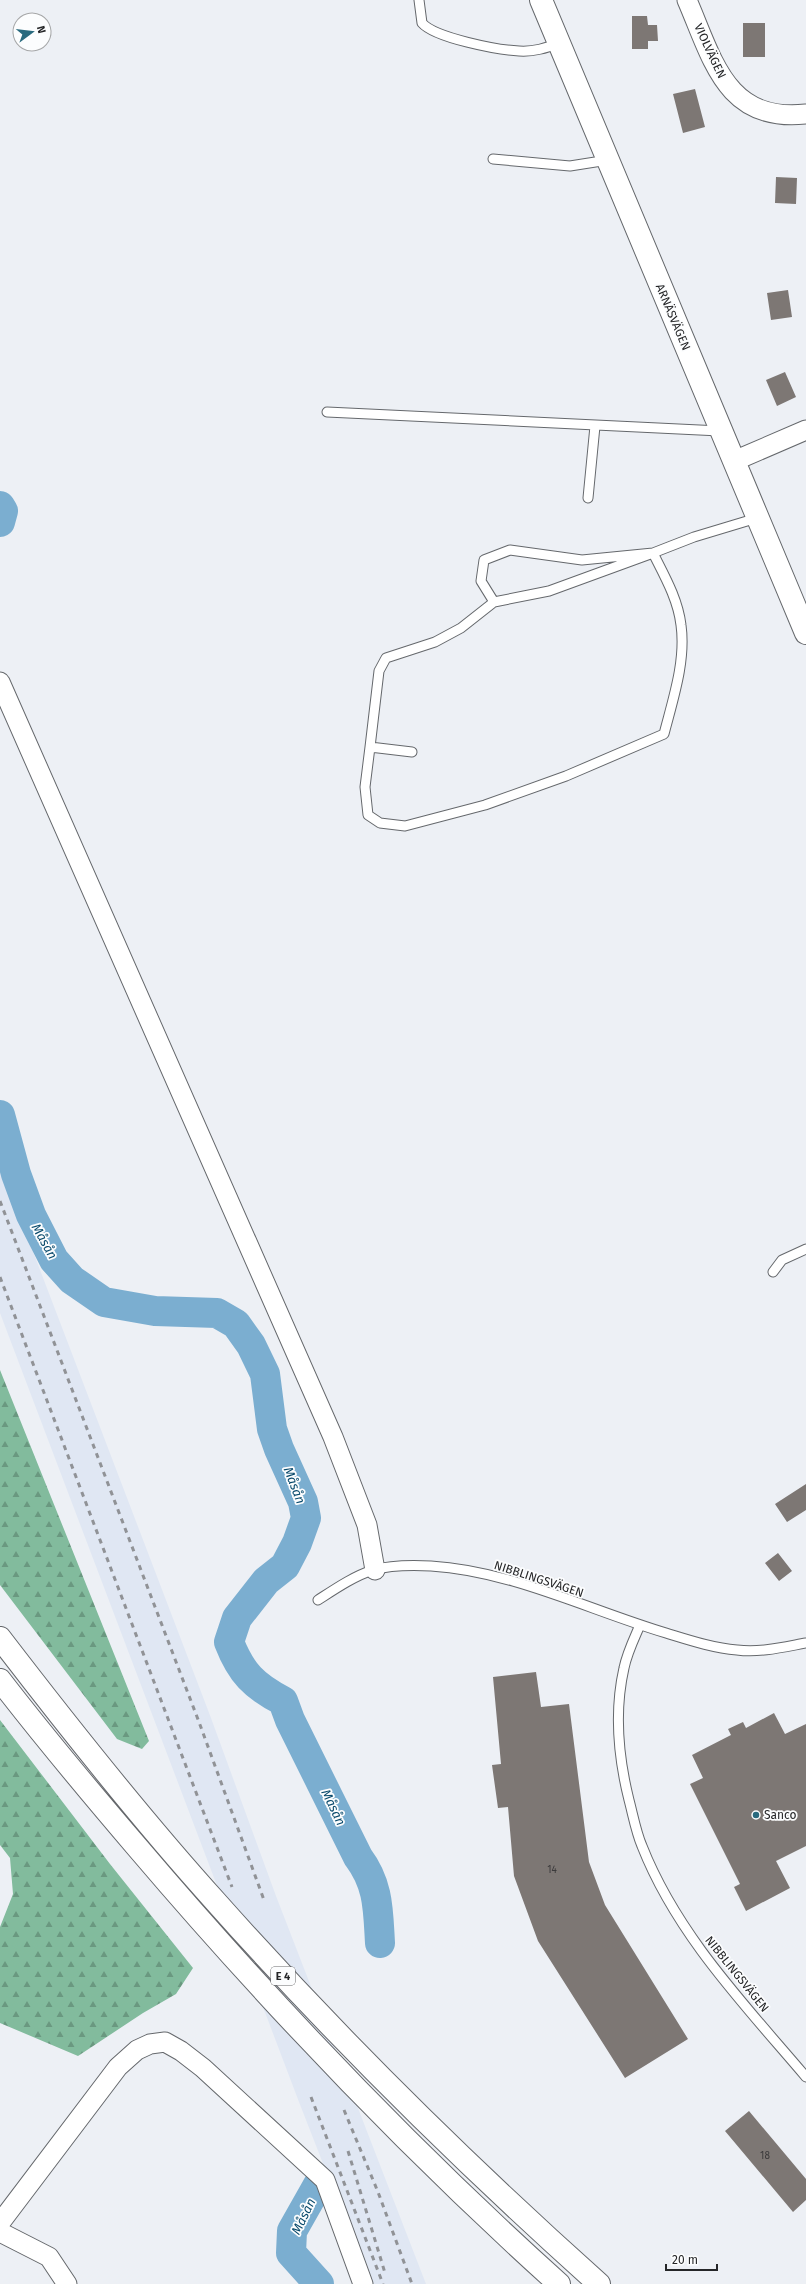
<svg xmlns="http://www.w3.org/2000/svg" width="806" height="2284" viewBox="0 0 806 2284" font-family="'Fira Sans',sans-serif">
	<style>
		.built { fill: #e0e7f3 }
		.forest { fill: url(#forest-firs) }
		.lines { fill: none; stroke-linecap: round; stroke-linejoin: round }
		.river { stroke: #7baed0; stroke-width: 30 }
		.building { fill: #7d7774 }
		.service-casing { stroke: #65686c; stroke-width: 11 }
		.minor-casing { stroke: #65686c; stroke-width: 21 }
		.tertiary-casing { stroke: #65686c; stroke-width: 24 }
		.trunk-casing { stroke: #65686c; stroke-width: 24 }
		.service { stroke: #fff; stroke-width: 9 }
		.minor { stroke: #fff; stroke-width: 19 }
		.tertiary { stroke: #fff; stroke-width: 22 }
		.trunk { stroke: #fff; stroke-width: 22 }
		.rail { stroke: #909296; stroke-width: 3; stroke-dasharray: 5 5; stroke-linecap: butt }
		.poi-dot { fill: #296a7e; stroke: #fcfdfe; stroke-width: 1.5 }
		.labels { text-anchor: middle; stroke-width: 3.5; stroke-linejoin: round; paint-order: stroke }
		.number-label { font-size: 10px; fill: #3b3a3b }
		.shield { fill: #fcfdfe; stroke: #666668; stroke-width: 1 }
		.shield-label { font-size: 11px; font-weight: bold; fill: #252628 }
		.street-label { font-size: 12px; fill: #252628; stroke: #fcfdfe }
		.poi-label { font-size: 12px; fill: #252628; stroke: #fcfdfe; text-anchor: start }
		.water-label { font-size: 13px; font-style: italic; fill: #094a6c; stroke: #fcfdfe }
	</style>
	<defs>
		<pattern id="forest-firs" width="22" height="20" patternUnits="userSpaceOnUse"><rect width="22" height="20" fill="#82bb9d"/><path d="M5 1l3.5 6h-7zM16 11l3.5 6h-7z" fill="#6a9880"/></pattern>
	</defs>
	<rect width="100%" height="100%" fill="#edf0f5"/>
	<!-- built -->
	<path class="built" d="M0,1165L211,1718L276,1896L426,2284H370L299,2102L0,1313Z"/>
	<!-- forest -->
	<path class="forest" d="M0,1370L149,1741L142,1749L117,1739L0,1585Z
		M0,1720L110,1864L193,1968L176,1994L143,2013L78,2056L0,2023V1927L13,1894L10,1858L0,1845Z"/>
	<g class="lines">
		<!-- river -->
		<path class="river" d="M0,506L3,511L0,522
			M0,1115L16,1174L31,1215L54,1260L72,1280L104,1302L155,1311L217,1313L236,1324L251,1345L265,1374L272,1429L279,1449L303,1502L306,1518L297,1543L285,1566L266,1581L237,1618L229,1642C241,1673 254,1686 283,1701L290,1720L358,1857C379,1885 378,1910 380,1943
			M318,2185L292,2231L291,2253L319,2284"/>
	</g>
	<!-- building -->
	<path class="building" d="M632,16H647L648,25H657L658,41H648V49H632Z
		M743,23H765V57H743Z
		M695,89L705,127L683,133L673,94Z
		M776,177L797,178L796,204L775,203Z
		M788,290L792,317L771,320L767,293Z
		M785,372L796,397L777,406L766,380Z
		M806,1484V1510L787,1522L775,1504Z
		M778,1553L792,1571L779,1581L765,1563Z
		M536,1672L541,1707L569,1704L589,1862L605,1905L688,2039L625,2078L538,1941L514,1876L508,1807L498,1808L492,1765L501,1764L493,1677Z
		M774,1713L785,1734L806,1724V1846L776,1861L790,1888L746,1911L734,1887L740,1884L690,1784L703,1778L692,1755L731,1735L728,1729L743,1722L746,1728Z
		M749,2111L806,2179V2200L793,2212L725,2131Z"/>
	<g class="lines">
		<defs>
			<path id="service" d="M419,0L422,23C435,38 498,50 519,51C534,52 546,48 559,43
				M493,159L570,166L608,160
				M327,412L720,431
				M588,498L595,426
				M370,747L365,787L368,815L380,823L405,826L485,805L566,776L664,734C673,699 686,661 681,625C678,599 664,575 653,553L549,591L494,602L481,581L484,560L510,550L582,560L653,553L694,537L757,518
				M412,752L370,747L379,671L386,658L435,642L461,628L494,602
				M773,1272L782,1260L806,1249
				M318,1600C335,1589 354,1576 373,1570C391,1565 412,1565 431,1566C512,1571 589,1610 666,1633C689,1640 713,1648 737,1650C760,1653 784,1647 806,1643
				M640,1625C634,1639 627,1653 624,1668C614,1712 618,1756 629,1800C633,1815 636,1832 642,1846C677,1935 745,2005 806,2077"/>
			<path id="minor" d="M687,0C713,60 726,123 806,114
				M734,461L806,430
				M0,682L333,1437L367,1525L375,1570
				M0,2223L118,2067L137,2050L150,2044L165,2042L181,2051L203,2068L325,2180L363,2284
				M0,2232L49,2257L67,2284"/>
			<path id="tertiary" d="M541,0L806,633"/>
			<path id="trunk" d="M0,1638C69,1728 140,1818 216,1902C336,2037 465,2164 599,2284
				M0,1680C44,1737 90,1792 137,1847C268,2001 408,2148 559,2284"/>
		</defs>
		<!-- service casing -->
		<use href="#service" class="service-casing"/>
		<!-- minor casing -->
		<use href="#minor" class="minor-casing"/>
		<!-- tertiary casing -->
		<use href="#tertiary" class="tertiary-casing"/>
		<!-- trunk casing -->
		<use href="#trunk" class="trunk-casing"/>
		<!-- service -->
		<use href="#service" class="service"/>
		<!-- minor -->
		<use href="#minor" class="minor"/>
		<!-- tertiary -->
		<use href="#tertiary" class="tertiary"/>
		<!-- trunk -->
		<use href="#trunk" class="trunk"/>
		<!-- rail -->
		<path class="rail" d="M0,1201L199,1722L264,1900
			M0,1277L232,1887
			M311,2097L383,2284
			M344,2110L378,2192L412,2284
			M348,2151L385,2273"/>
	</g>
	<!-- markers -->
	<circle class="poi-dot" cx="756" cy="1815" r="4"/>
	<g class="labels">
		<!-- number labels -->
		<g class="number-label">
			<text x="552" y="1873">14</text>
			<text x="765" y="2159">18</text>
		</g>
		<!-- shield labels -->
		<rect class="shield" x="271" y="1967" width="24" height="18" rx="3"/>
		<g class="shield-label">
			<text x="283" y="1980">E 4</text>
		</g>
		<!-- street labels -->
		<g class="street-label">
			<text transform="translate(710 51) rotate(65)" y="4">VIOLVÄGEN</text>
			<text transform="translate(673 317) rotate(67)" y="4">ARNÄSVÄGEN</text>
			<text transform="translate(539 1579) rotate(18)" y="4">NIBBLINGSVÄGEN</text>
			<text transform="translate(737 1974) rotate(51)" y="4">NIBBLINGSVÄGEN</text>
		</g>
		<!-- poi labels -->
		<g class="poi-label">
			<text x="764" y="1819">Sanco</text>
		</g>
		<!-- water labels -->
		<g class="water-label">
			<text transform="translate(45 1241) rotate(61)" y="5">Måsån</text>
			<text transform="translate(295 1485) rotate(69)" y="5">Måsån</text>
			<text transform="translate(334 1807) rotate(64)" y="5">Måsån</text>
			<text transform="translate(303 2216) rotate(-64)" y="5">Måsån</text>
		</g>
	</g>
	<!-- north arrow -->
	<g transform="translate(32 32) rotate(75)"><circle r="19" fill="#fcfdfe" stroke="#a6a7a8"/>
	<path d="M0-3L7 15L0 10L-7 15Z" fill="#296a7e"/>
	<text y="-6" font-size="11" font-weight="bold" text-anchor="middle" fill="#252628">N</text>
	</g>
	<!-- scale -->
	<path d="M666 2264v6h51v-6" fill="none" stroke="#252628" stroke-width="2"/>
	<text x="672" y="2264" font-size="12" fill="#252628" stroke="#fcfdfe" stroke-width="3" paint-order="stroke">20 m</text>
</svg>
